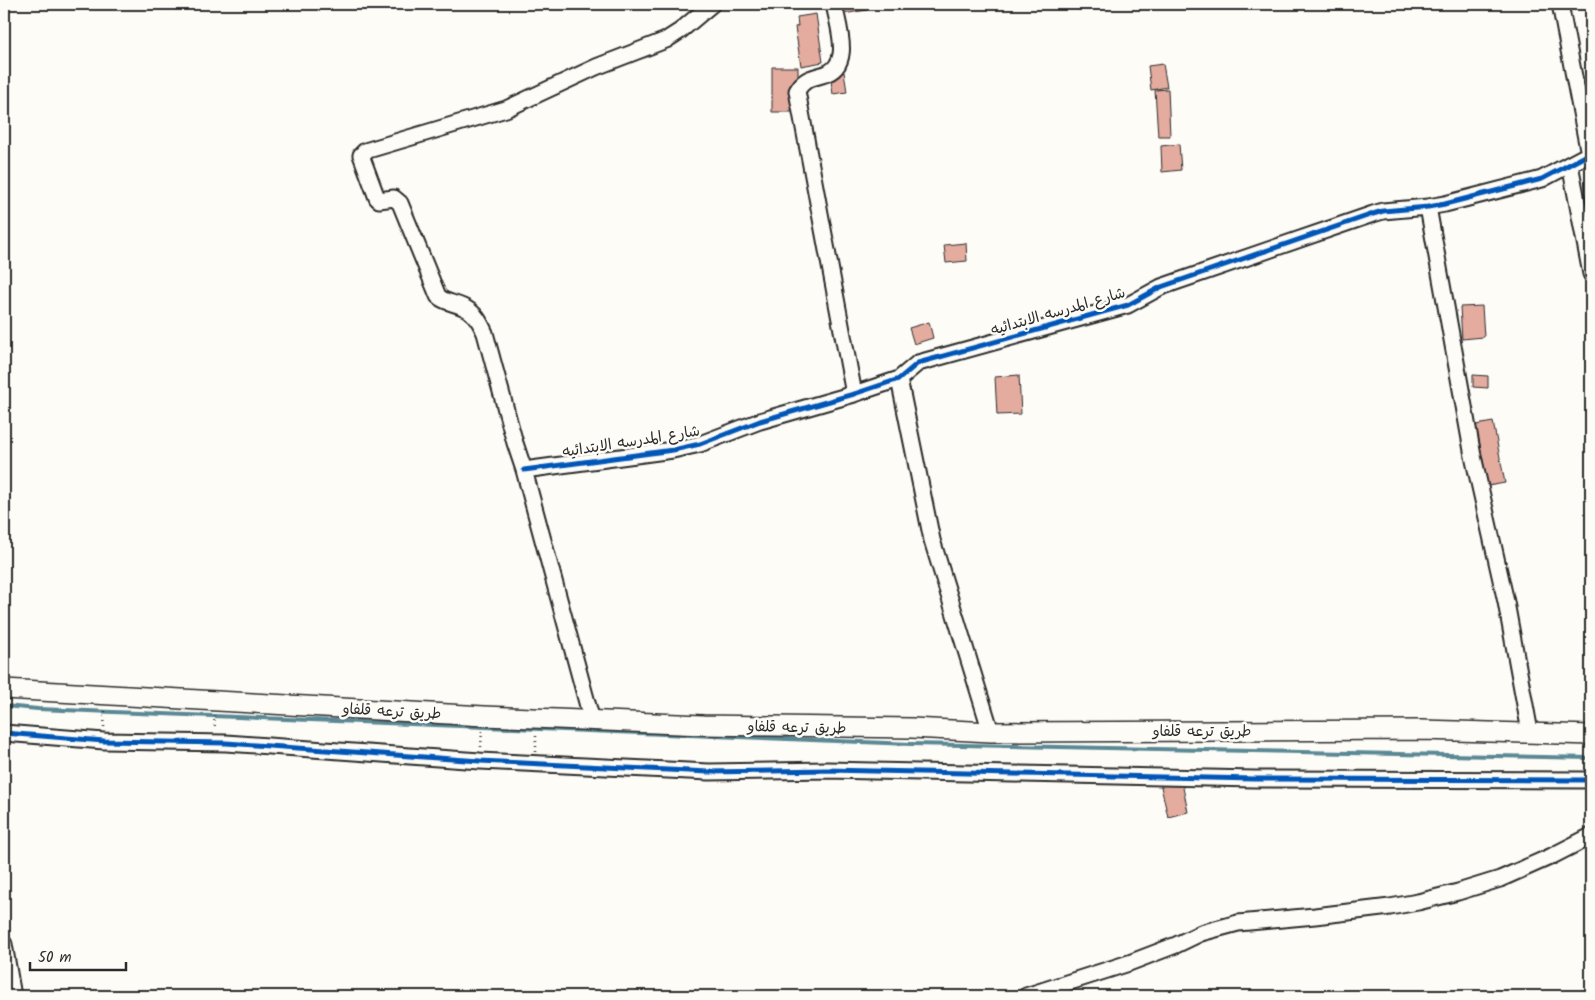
<svg xmlns="http://www.w3.org/2000/svg" width="1595" height="1000" viewBox="0 0 1595 1000" font-family="Kalam,'Playpen Sans Arabic',sans-serif">
	<style>
		.lines { fill: none; stroke-linecap: round; stroke-linejoin: round }
		.stream { stroke: #5a8894; stroke-width: 4 }
		.building { fill: #e4ab9f; stroke: #2b2b2b }
		.minor-casing { stroke: #2b2b2b; stroke-width: 19 }
		.tertiary-casing { stroke: #2b2b2b; stroke-width: 22 }
		.path { stroke: #2b2b2b; stroke-width: 2.5; stroke-dasharray: 1 4; stroke-linecap: butt }
		.minor { stroke: #fdfcf7; stroke-width: 15 }
		.tertiary { stroke: #fdfcf7; stroke-width: 19 }
		.cycleway-casing { stroke: #fdfcf7; stroke-width: 8 }
		.cycleway { stroke: #0057b8; stroke-width: 5 }
		.labels { text-anchor: middle; stroke-width: 5; stroke-linejoin: round; paint-order: stroke }
		.street-label { font-size: 15px; fill: #2b2b2b; stroke: #fdfcf7 }
	</style>
	<rect width="100%" height="100%" fill="#fdfcf7"/>
	<filter id="ink" filterUnits="userSpaceOnUse"><feTurbulence type="fractalNoise" baseFrequency=".02" numOctaves="2"/><feDisplacementMap in="SourceGraphic" scale="10" xChannelSelector="R" yChannelSelector="G"/><feConvolveMatrix kernelMatrix="1 2 1 2 8 2 1 2 1" color-interpolation-filters="sRGB"/></filter>
	<g filter="url(#ink)">
		<g class="lines">
			<!-- stream -->
			<path class="stream" d="M4,706L38,709L911,744L1591,758"/>
		</g>
		<!-- building -->
		<path class="building" d="M841,4H866L867,10L843,14Z
			M816,14L823,62L801,66L795,27L798,26L797,17Z
			M1163,64L1167,87L1151,90L1148,66Z
			M772,67H798V112H772Z
			M844,72L847,92L833,94L830,74Z
			M1168,89L1170,136H1158L1155,90Z
			M1179,144L1181,170L1162,172L1161,146Z
			M966,243L967,261L946,263L944,245Z
			M1482,306L1484,337L1462,339L1460,307Z
			M929,322L933,338L914,344L909,328Z
			M1019,375L1021,414L997,415L995,377Z
			M1473,375L1488,376V388L1473,387Z
			M1493,422L1505,483L1488,486L1476,425Z
			M1180,773L1188,812L1168,817L1159,778Z"/>
		<g class="lines">
			<defs>
				<path id="minor" d="M834,4C838,27 854,67 822,75C810,78 803,80 797,91L854,394
					M1560,4L1589,154
					M1570,164L1591,274
					M1428,207L1473,456L1506,602L1530,732
					M899,379L932,540L991,732
					M524,470L673,450L700,444L760,421L854,394L899,379L918,363L1128,305L1161,287L1373,214L1383,211L1428,207L1445,204L1542,179L1591,153
					M592,721L524,470L515,443L485,333C480,322 475,312 463,307C453,302 445,303 438,296L400,203L394,198L379,200L377,198L361,155L365,151L506,109L596,67L666,40L680,31L712,4
					M4,733L104,741L226,743L480,761L709,772L827,770L1255,779L1591,780
					M4,944L13,996
					M1026,996L1129,963L1176,945L1201,933L1238,923L1315,916L1390,907L1418,902L1458,892L1500,879L1552,856L1591,836"/>
				<path id="tertiary" d="M4,689L484,716L703,725L912,728L991,732L1422,730L1591,735"/>
			</defs>
			<!-- minor casing -->
			<use href="#minor" class="minor-casing"/>
			<!-- tertiary casing -->
			<use href="#tertiary" class="tertiary-casing"/>
			<!-- path -->
			<path class="path" d="M214,715L215,729
				M104,727L105,710
				M481,747L482,730
				M536,752V732"/>
			<!-- minor -->
			<use href="#minor" class="minor"/>
			<!-- tertiary -->
			<use href="#tertiary" class="tertiary"/>
			<defs>
				<path id="cycleway" d="M524,470L673,450L700,444L760,421L854,394L899,379L918,363L1128,305L1161,287L1373,214L1383,211L1428,207L1445,204L1542,179L1591,153
					M4,733L104,741L226,743L480,761L709,772L827,770L1255,779L1591,780"/>
			</defs>
			<!-- cycleway casing -->
			<use href="#cycleway" class="cycleway-casing"/>
			<!-- cycleway -->
			<use href="#cycleway" class="cycleway"/>
		</g>
	</g>
	<g class="labels">
		<!-- street labels -->
		<g class="street-label">
			<text transform="translate(1058 311) rotate(-16)" y="5">شارع المدرسه الابتدائيه</text>
			<text transform="translate(631 441) rotate(-9)" y="5">شارع المدرسه الابتدائيه</text>
			<text transform="translate(392 711) rotate(3)" y="5">طريق ترعه قلفاو</text>
			<text transform="translate(797 727) rotate(1)" y="5">طريق ترعه قلفاو</text>
			<text x="1202" y="736">طريق ترعه قلفاو</text>
		</g>
	</g>
	<!-- margin -->
	<rect width="1595" height="1000" fill="none" stroke="#fdfcf7" stroke-width="20"/>
	<rect x="10" y="10" width="1575" height="980" fill="none" stroke="#2b2b2b" stroke-width="2" filter="url(#ink)"/>
	<!-- scale -->
	<path d="M30 962v8h96v-8" fill="none" stroke="#2b2b2b" stroke-width="2.5"/>
	<text x="38" y="962" font-size="15" fill="#2b2b2b" stroke="#fdfcf7" stroke-width="4" paint-order="stroke">50 m</text>
</svg>
